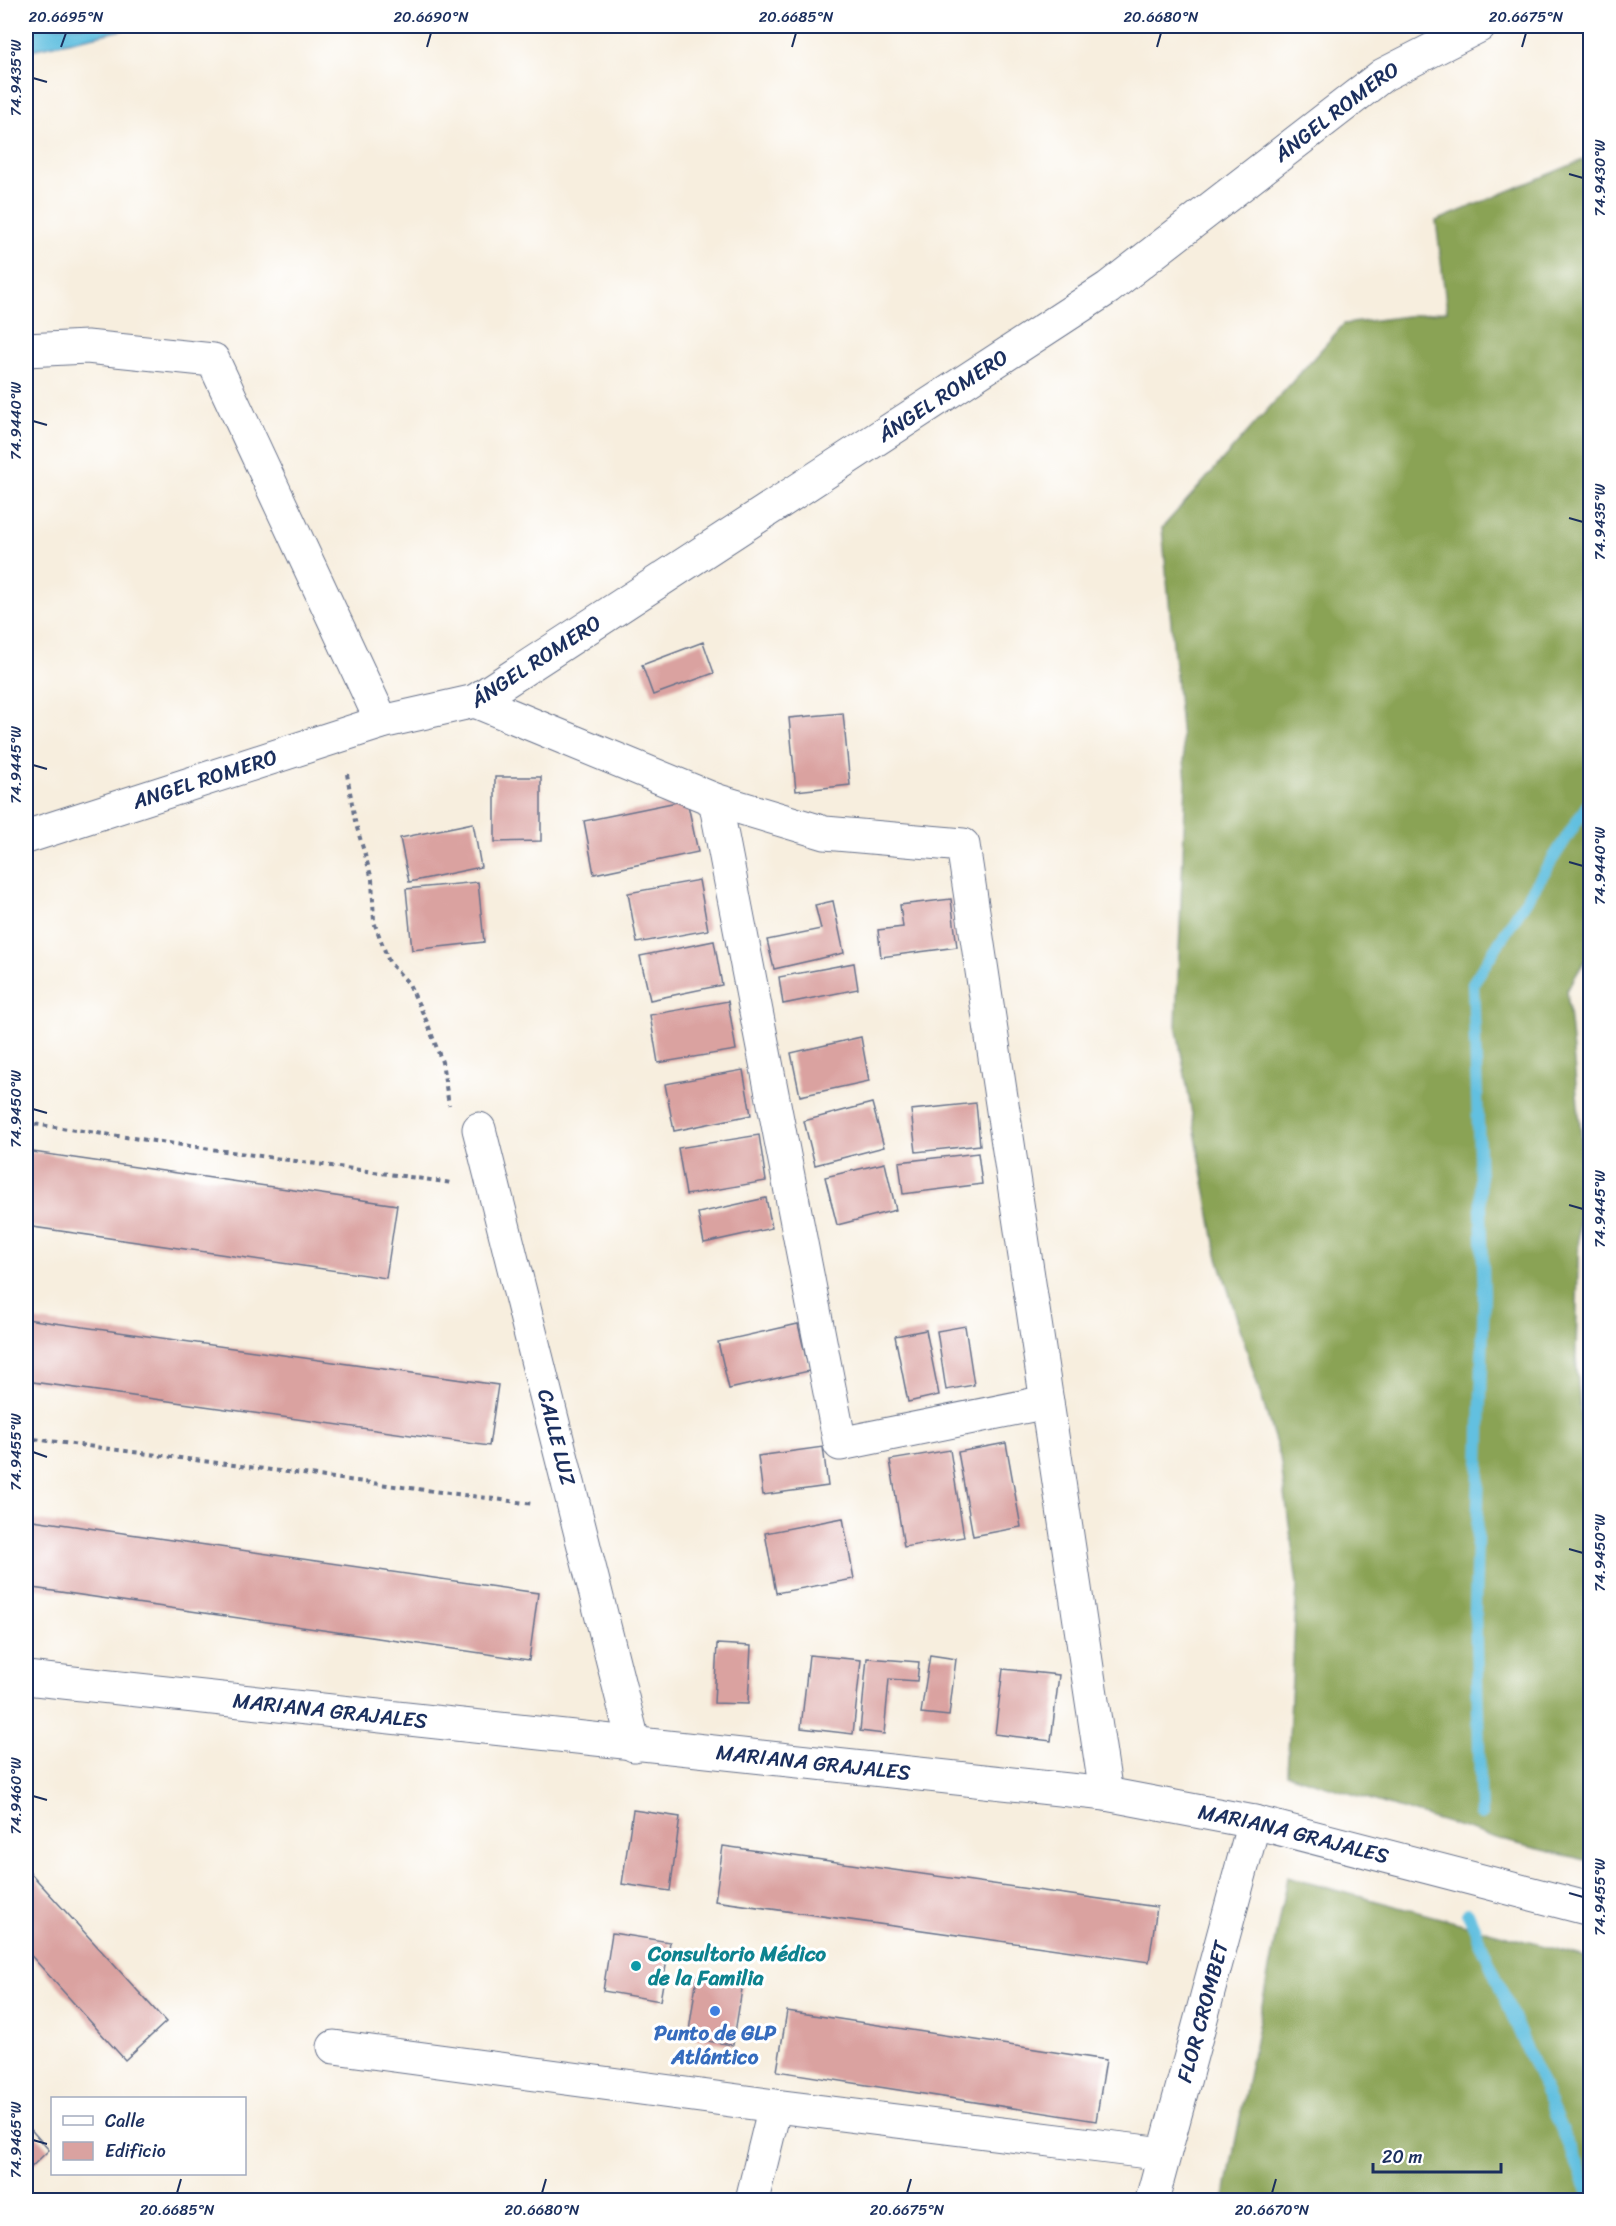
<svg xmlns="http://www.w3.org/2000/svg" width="1616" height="2226" viewBox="0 0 1616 2226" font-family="Sriracha,sans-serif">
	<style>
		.forest { fill: #8aa354; stroke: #526959; stroke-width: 1.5 }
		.water { fill: #62c0e0; stroke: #3e789f; stroke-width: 1.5 }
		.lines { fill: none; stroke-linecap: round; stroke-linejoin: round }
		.stream { stroke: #62c0e0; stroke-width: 12 }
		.building { fill: #daa2a0 }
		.minor-casing { stroke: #68728b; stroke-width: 35 }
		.tertiary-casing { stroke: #68728b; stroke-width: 35 }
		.path { stroke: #68728b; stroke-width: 4; stroke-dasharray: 4.5 4.5; stroke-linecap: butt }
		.minor { stroke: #fff; stroke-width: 33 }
		.tertiary { stroke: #fff; stroke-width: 33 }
		.ticks { fill: none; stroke: #1b2f5e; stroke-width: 2 }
		.culture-dot { fill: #0f9aa8; stroke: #fff; stroke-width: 2 }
		.shop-dot { fill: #3f7fe0; stroke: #fff; stroke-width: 2 }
		.labels { text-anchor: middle; stroke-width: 6; stroke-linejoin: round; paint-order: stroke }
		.street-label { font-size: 21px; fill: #1b2f5e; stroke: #fff }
		.culture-label { font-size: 21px; font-weight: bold; fill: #0d838f; stroke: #fff; text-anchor: start }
		.shop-label { font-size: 21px; font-weight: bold; fill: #366cbe; stroke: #fff }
		.neatline { fill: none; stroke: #1b2f5e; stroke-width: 2 }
		.ticks-label { font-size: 15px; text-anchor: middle; fill: #1b2f5e }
	</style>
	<rect width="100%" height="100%" fill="#fff"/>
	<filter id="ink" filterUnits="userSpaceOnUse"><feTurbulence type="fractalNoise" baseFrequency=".0167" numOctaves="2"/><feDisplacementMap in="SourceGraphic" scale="12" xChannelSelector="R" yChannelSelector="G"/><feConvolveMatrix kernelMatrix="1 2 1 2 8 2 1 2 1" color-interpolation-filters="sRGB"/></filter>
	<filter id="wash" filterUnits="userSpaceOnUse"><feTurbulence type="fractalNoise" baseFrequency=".008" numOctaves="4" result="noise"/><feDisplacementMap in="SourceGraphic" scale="24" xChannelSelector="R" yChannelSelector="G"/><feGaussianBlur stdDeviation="1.35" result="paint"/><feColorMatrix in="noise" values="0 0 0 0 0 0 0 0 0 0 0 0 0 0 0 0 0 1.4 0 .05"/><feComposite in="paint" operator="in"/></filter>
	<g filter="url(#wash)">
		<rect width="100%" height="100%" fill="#f7eede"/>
		<!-- forest -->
		<path class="forest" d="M1590,157V952L1567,990L1581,1135L1576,1356L1590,1538V1861L1513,1843L1287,1774L1297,1584L1280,1457L1217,1254L1176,1025L1186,781L1162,528L1344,324L1447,311L1436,221Z
			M1287,1877L1590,1958V2200H1224Z"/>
		<!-- water -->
		<path class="water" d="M26,26H141L26,51Z"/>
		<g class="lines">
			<!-- stream -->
			<path class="stream" d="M1481,1815L1475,1609L1484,1293L1473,983L1590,801
				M1468,1913L1590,2195"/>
		</g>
		<g id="blocks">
			<!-- building -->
			<path class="building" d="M703,642L714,673L653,695L642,665Z
				M843,713L850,785L796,791L789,718Z
				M495,777H541V841L495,842Z
				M687,800L698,852L594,874L584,821Z
				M473,823L481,867L409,882L400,838Z
				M699,880L708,930L637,943L628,893Z
				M478,882L484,942L412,950L406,889Z
				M951,899L957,947L881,957L878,930L903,927L900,905Z
				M833,901L844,953L774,969L767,940L821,929L815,905Z
				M714,941L722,985L650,1000L640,956Z
				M854,963L858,989L783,1004L779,977Z
				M728,1001L736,1050L658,1063L650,1015Z
				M861,1037L869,1081L800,1096L791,1053Z
				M743,1070L751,1115L674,1131L665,1084Z
				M872,1103L884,1147L815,1165L804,1121Z
				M976,1103L980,1145L916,1152L911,1110Z
				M759,1135L766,1181L686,1195L678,1148Z
				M26,1151L397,1205L386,1278L26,1226Z
				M978,1153L982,1184L903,1194L899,1162Z
				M885,1163L896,1210L837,1225L825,1177Z
				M766,1198L772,1228L704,1243L698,1213Z
				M26,1319L498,1385L489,1446L26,1381Z
				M798,1324L809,1371L729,1389L718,1342Z
				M965,1326L974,1385L946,1390L937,1331Z
				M926,1330L939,1395L908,1402L895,1336Z
				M1006,1443L1021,1527L973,1536L958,1452Z
				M823,1447L828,1486L763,1495L758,1456Z
				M950,1450L964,1537L904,1547L890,1460Z
				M843,1518L854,1579L776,1593L765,1533Z
				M26,1519L538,1593L529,1660L26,1587Z
				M717,1644L751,1646L748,1704L714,1703Z
				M809,1655L861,1660L853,1734L801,1728Z
				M930,1655L956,1659L949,1716L921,1713Z
				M867,1658L919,1662L917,1681L889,1679L884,1734L860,1731Z
				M1003,1669L1059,1675L1051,1741L995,1734Z
				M633,1810L680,1817L670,1891L622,1884Z
				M723,1846L1157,1907L1149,1962L715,1901Z
				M26,1868L166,2022L125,2060L26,1950Z
				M612,1933L670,1942L660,2001L603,1991Z
				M697,1976L743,1983L733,2045L688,2038Z
				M787,2011L1106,2060L1096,2121L777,2071Z
				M26,2124L49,2150L26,2172Z"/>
		</g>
	</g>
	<g filter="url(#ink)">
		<use href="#blocks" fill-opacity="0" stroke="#68728b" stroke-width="1.5"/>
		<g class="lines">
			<defs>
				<g id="minor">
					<path d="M26,350L87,347L213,360L382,722"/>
					<path d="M475,701L715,800L825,833L963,845L1106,1794"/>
					<path d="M715,800L840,1444L1047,1402"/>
					<path id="s1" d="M26,837L382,722L475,701L1108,288L1383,75L1479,26"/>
					<path id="s2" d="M479,1129L634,1745"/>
					<path d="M334,2047L775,2106L1164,2154"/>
					<path d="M752,2200L775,2106"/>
					<path id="s3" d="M1152,2200L1254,1822"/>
				</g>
				<g id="tertiary">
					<path id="s4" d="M26,1678L1106,1794L1254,1822L1590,1909"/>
				</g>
			</defs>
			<!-- minor casing -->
			<use href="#minor" class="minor-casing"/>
			<!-- tertiary casing -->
			<use href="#tertiary" class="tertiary-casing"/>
			<!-- path -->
			<path class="path" d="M347,774L355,821L372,879L374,922L389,962L409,984L427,1022L442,1062L449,1105
				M26,1123L452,1183
				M26,1438L533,1504"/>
			<!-- minor -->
			<use href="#minor" class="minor"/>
			<!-- tertiary -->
			<use href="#tertiary" class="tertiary"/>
		</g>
	</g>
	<!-- ticks -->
	<path class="ticks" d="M61,47L66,33M427,47L431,33M792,47L796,33M1157,47L1161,33M1522,47L1526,33M33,78L47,82M1569,174L1583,178M33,421L47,425M1569,518L1583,522M33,765L47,769M1569,862L1583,866M33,1109L47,1113M1569,1205L1583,1209M33,1452L47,1457M1569,1549L1583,1553M33,1796L47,1800M1569,1893L1583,1897M33,2140L47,2144M177,2193L181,2179M542,2193L546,2179M907,2193L911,2179M1272,2193L1276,2179"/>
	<!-- markers -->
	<circle class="culture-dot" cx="636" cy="1966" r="6"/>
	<circle class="shop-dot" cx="715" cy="2011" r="6"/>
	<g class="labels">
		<!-- street labels -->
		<g class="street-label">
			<text dy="7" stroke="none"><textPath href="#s1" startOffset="1514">ÁNGEL ROMERO</textPath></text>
			<text dy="7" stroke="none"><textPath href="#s1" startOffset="1028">ÁNGEL ROMERO</textPath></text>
			<text dy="7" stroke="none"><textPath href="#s1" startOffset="542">ÁNGEL ROMERO</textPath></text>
			<text dy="7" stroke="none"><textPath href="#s1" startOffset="188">ANGEL ROMERO</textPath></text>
			<text dy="7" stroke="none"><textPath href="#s2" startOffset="318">CALLE LUZ</textPath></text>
			<text dy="7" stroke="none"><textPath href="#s4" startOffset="306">MARIANA GRAJALES</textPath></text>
			<text dy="7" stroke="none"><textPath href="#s4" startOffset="792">MARIANA GRAJALES</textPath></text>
			<text dy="7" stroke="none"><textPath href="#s4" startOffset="1278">MARIANA GRAJALES</textPath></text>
			<text dy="7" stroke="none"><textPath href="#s3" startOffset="195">FLOR CROMBET</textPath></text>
		</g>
		<!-- culture labels -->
		<g class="culture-label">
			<text x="648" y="1961">Consultorio Médico<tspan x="648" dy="24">de la Familia</tspan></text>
		</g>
		<!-- shop labels -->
		<g class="shop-label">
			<text x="715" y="2040">Punto de GLP<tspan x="715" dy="24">Atlántico</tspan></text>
		</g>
	</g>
	<!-- margin -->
	<rect width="1616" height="2226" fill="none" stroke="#fff" stroke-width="66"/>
	<!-- legend -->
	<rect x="51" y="2097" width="195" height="78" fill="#ffffff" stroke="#a4acbf" stroke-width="1.5"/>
	<rect x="63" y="2116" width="30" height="9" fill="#ffffff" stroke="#a4acbf" stroke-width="1.5"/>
	<text x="105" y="2127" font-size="18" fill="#1b2f5e">Calle</text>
	<rect x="63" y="2142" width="30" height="18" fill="#daa2a0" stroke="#a4acbf" stroke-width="1.5"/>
	<text x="105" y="2157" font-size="18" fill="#1b2f5e">Edificio</text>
	<!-- scale -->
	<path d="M1373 2163v9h128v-9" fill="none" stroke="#1b2f5e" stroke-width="3"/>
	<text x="1382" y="2163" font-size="18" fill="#1b2f5e" stroke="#ffffff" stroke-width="4.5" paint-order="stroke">20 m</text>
	<rect x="33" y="33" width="1550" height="2160" class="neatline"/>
	<g class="ticks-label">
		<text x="66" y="22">20.6695°N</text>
		<text x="431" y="22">20.6690°N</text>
		<text x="796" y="22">20.6685°N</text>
		<text x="1161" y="22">20.6680°N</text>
		<text x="1526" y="22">20.6675°N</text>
		<text transform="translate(16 78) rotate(-90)" y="5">74.9435°W</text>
		<text transform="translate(1600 178) rotate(-90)" y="5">74.9430°W</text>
		<text transform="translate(16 421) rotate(-90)" y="5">74.9440°W</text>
		<text transform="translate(1600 522) rotate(-90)" y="5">74.9435°W</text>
		<text transform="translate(16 765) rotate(-90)" y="5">74.9445°W</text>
		<text transform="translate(1600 866) rotate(-90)" y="5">74.9440°W</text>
		<text transform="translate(16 1109) rotate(-90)" y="5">74.9450°W</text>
		<text transform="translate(1600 1209) rotate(-90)" y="5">74.9445°W</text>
		<text transform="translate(16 1452) rotate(-90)" y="5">74.9455°W</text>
		<text transform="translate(1600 1553) rotate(-90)" y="5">74.9450°W</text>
		<text transform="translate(16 1796) rotate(-90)" y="5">74.9460°W</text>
		<text transform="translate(1600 1897) rotate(-90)" y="5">74.9455°W</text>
		<text transform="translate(16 2140) rotate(-90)" y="5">74.9465°W</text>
		<text x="177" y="2215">20.6685°N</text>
		<text x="542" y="2215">20.6680°N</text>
		<text x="907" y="2215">20.6675°N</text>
		<text x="1272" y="2215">20.6670°N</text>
	</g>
</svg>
